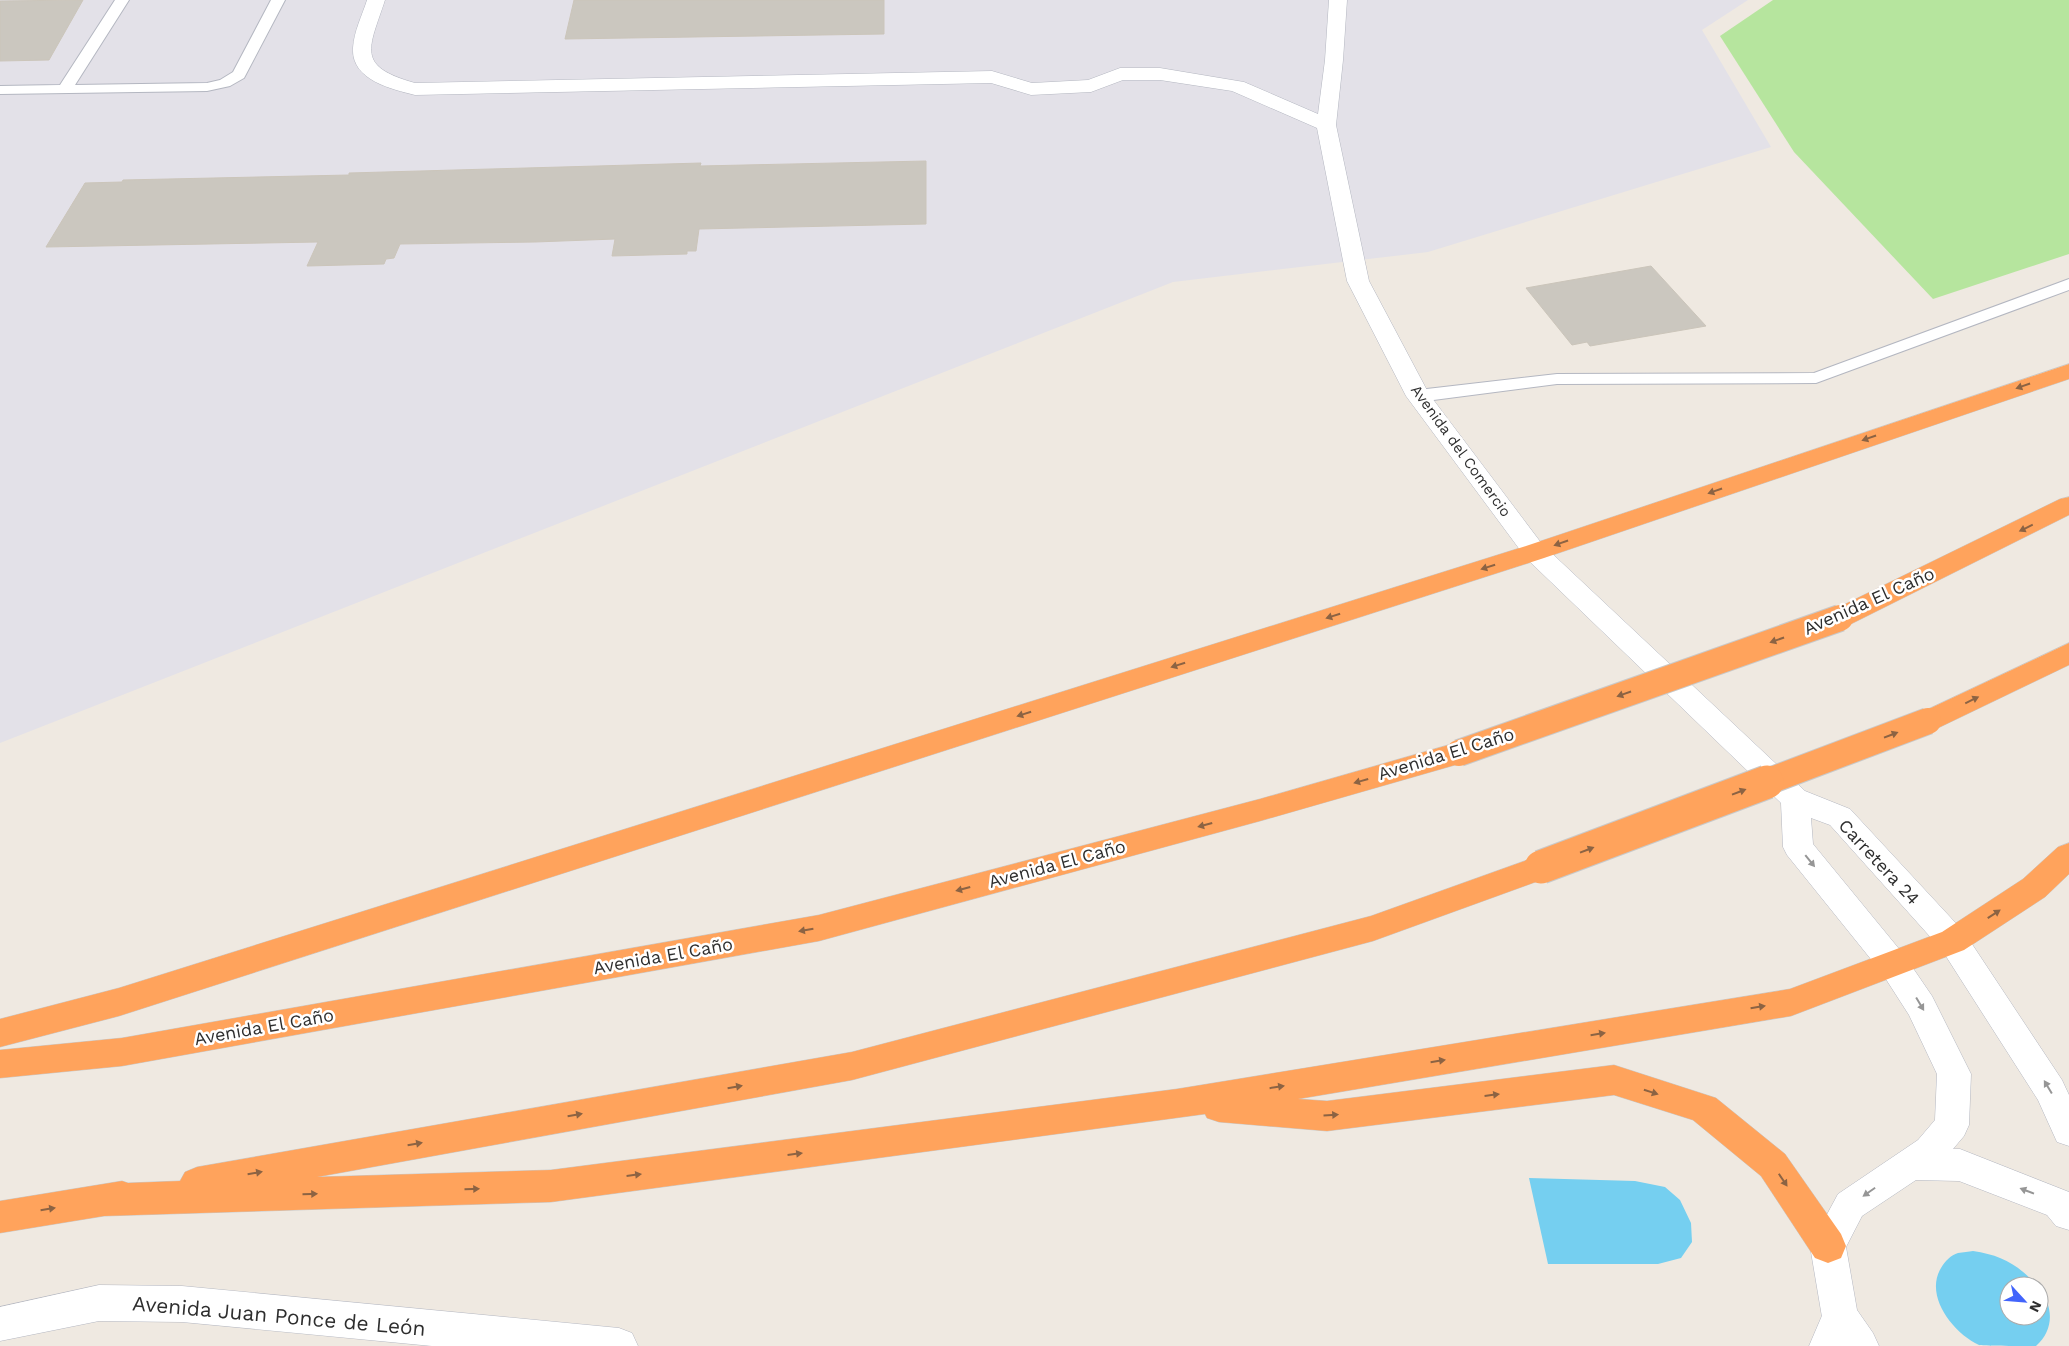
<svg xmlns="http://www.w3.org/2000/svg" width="2069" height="1346" viewBox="0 0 2069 1346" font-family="'Work Sans',sans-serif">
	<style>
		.industrial { fill: #e3e1e8 }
		.green { fill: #b6e59e }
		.water { fill: #75cff0 }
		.building { fill: #cbc7bf; stroke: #cbc5ba }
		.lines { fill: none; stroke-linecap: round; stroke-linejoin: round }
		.service-casing { stroke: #b4b7c1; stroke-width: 2 }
		.minor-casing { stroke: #b4b7c1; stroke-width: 1 }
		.tertiary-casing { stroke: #b4b7c1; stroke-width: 1 }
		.secondary-casing { stroke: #b4b7c1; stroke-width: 1 }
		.motorway-casing { stroke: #c9c9c9; stroke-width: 1 }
		.service { fill: #fff; fill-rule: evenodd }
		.minor { fill: #fff; fill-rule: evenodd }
		.tertiary { fill: #fff; fill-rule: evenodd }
		.secondary { fill: #fff; fill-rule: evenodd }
		.motorway { fill: #ffa35c; fill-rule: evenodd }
		.motorway-bridge-far1-casing { stroke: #c9c9c9; stroke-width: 28; stroke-linecap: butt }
		.motorway-bridge-casing { stroke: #c9c9c9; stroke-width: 35; stroke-linecap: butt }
		.motorway-bridge-far1 { stroke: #ffa35c; stroke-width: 26 }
		.motorway-bridge { stroke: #ffa35c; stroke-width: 33 }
		.oneway { fill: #8c6343 }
		.oneway2 { fill: #969696 }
		.labels { text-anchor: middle; stroke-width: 5; stroke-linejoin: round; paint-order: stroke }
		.far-street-label { font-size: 15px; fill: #2e2e2e; stroke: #fff }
		.street-label { font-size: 18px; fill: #2e2e2e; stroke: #fff }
		.near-street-label { font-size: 21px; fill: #2e2e2e; stroke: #fff }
	</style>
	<rect width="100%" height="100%" fill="#efe9e1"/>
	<!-- industrial -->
	<path class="industrial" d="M0,0H1748L1702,30L1771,147L1428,252L1173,282L0,743Z"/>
	<!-- green -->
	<path class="green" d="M1773,0H2069V254L1933,299L1794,152L1720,36Z"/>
	<!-- water -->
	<path class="water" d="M1529,1178L1635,1181L1665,1187L1680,1200L1691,1223L1692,1242L1681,1258L1658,1264H1548Z
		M1973,1251C2001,1255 2019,1265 2037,1286H2009V1316H2039V1288C2054,1307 2054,1330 2036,1346C2025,1346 1988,1346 1979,1345C1953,1333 1924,1296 1941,1268C1945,1261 1951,1255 1958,1253C1963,1252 1969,1252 1973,1251Z"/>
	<!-- building -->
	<path class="building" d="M83,0L49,60L0,61V1Z
		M574,0H884V34L565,39Z
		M926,161V224L699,229L696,251H687V254L612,256L615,239L535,242L400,244L394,258L386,259L384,264L307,266L318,242L46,247L85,183L122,182L123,180L349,175V173L632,165L701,163L700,166Z
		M1651,266L1706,326L1590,346L1587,342L1572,345L1526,288Z"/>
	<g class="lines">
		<defs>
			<path id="service" d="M115,0H129L75,85L207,83L220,80L233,72L271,0H285L244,78L230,86L207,91L0,94V86L60,85Z
				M2069,279V290L1816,383L1557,384L1418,402L1412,400L1409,396L1412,392L1418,390L1557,374L1814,373Z"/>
			<path id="minor" d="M367,0H385C369,49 355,66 415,83L992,71L1032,83L1088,80L1120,68H1160L1244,82L1318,114L1325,60L1329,0H1347L1343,60L1336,125L1369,281L1429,394L1548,552L1544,558L1535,561L1526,558L1406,396L1347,281L1317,128L1232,91L1160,80H1123L1091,92L1031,95L991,83L415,95C391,89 351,80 353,48C354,31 362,16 367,0Z"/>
			<path id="tertiary" d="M99,1285L182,1286L619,1328L632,1333L638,1346H432L182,1322L99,1321L0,1341V1307Z
				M1840,1299L1853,1304L1858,1317L1847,1346H1809L1827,1304Z"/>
			<path id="secondary" d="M1535,543L1544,546L1805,791L1850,809L1964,932L2062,1080L2069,1095V1146L2057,1142L2038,1100L1942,950L1830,825L1811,818L1813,844L1904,955L1932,996L1971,1074L1969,1125L1964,1136L1953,1149H1960L2069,1192V1230L2056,1226L2047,1215L1959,1181L1916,1180L1862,1216L1846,1247L1857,1310L1873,1333L1879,1346H1838L1827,1330L1822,1317L1810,1246L1838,1194L1918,1140L1935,1120L1937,1074L1909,1015L1882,973L1787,855L1783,847L1781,803L1526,558L1522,552L1526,546Z"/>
			<path id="motorway" d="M2069,364V379L1544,558L119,1016L0,1047V1019L119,988L1526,546Z
				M2069,497V515L1849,625L1840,627L1831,625L1827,618L1831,611L2060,499Z
				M2069,643V665L1938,728L1928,731L1918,728L1914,721L1918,714Z
				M1459,742L1469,745L1473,753L1469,761L1260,821L819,941L122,1066L0,1078V1050L122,1038L819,915L1260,799Z
				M2069,843V874L2045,897L1964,950L1791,1016L1298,1099L1327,1101L1614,1065L1716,1098L1785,1154L1841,1234L1846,1246L1841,1258L1828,1263L1815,1258L1761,1176L1693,1120L1614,1095L1327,1131L1219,1122L1207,1118L1205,1114L551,1202L104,1216L0,1233V1201L122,1181L128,1183L180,1181L185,1172L197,1167L852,1052L1371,916L1541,855L1552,858L1556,867L1552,876L1373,941L852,1080L317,1177L551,1170L1177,1089L1790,989L1942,932L2023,879L2058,847Z"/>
		</defs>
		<!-- service casing -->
		<use href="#service" class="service-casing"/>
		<!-- minor casing -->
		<use href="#minor" class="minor-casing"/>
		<!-- tertiary casing -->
		<use href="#tertiary" class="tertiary-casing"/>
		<!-- secondary casing -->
		<use href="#secondary" class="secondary-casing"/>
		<!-- motorway casing -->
		<use href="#motorway" class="motorway-casing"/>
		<!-- service -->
		<use href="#service" class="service"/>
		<!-- minor -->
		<use href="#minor" class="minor"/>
		<!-- tertiary -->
		<use href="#tertiary" class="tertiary"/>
		<!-- secondary -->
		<use href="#secondary" class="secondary"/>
		<!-- motorway -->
		<use href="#motorway" class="motorway"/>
		<defs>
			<path id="motorway-bridge-far1" d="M1459,753L1840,618
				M1764,783L1928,721"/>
			<path id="motorway-bridge" d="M1541,867L1767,782"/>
		</defs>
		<!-- motorway-bridge-far1 casing -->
		<use href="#motorway-bridge-far1" class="motorway-bridge-far1-casing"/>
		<!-- motorway-bridge casing -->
		<use href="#motorway-bridge" class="motorway-bridge-casing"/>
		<!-- motorway-bridge-far1 -->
		<use href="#motorway-bridge-far1" class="motorway-bridge-far1"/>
		<!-- motorway-bridge -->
		<use href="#motorway-bridge" class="motorway-bridge"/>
	</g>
	<!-- one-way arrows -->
	<defs><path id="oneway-solid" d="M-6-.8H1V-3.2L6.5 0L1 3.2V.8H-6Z" transform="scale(1.25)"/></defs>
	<g class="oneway">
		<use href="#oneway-solid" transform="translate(2023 386) rotate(161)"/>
		<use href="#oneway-solid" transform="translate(1869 438) rotate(161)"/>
		<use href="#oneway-solid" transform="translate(1715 491) rotate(161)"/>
		<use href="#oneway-solid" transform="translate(2026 528) rotate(154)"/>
		<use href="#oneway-solid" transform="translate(1561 543) rotate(161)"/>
		<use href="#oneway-solid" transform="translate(1488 567) rotate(162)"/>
		<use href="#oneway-solid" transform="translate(1333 616) rotate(162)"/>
		<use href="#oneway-solid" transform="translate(1777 640) rotate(161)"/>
		<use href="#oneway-solid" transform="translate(1178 665) rotate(162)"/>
		<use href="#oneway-solid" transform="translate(1624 694) rotate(161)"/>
		<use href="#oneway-solid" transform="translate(1972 700) rotate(-26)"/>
		<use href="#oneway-solid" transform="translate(1024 714) rotate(162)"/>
		<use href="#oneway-solid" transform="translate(1891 735) rotate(-21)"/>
		<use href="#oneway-solid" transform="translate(1361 781) rotate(164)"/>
		<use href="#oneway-solid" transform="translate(1739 792) rotate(-21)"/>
		<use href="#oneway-solid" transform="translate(1205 825) rotate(165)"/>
		<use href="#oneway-solid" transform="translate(1587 850) rotate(-21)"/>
		<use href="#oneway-solid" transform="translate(963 889) rotate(165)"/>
		<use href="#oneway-solid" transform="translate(1994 914) rotate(-33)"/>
		<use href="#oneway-solid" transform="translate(806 930) rotate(170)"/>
		<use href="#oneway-solid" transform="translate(1758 1007) rotate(-9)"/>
		<use href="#oneway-solid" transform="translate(1598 1034) rotate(-9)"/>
		<use href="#oneway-solid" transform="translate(1438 1061) rotate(-9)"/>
		<use href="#oneway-solid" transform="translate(735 1087) rotate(-10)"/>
		<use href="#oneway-solid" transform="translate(1277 1087) rotate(-9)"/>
		<use href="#oneway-solid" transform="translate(1651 1092) rotate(18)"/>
		<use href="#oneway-solid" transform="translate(1492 1095) rotate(-7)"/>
		<use href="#oneway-solid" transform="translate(575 1115) rotate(-10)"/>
		<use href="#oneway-solid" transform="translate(1331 1115) rotate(-4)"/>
		<use href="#oneway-solid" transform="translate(415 1144) rotate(-10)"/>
		<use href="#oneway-solid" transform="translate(795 1154) rotate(-7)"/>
		<use href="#oneway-solid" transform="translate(255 1173) rotate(-10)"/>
		<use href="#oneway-solid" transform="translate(634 1175) rotate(-7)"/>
		<use href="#oneway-solid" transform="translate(1783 1180) rotate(56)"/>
		<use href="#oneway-solid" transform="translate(472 1189) rotate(-2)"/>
		<use href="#oneway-solid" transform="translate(310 1194) rotate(-2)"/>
		<use href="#oneway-solid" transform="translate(48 1209) rotate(-9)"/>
	</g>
	<g class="oneway2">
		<use href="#oneway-solid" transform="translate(1810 861) rotate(51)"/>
		<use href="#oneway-solid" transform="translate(1920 1004) rotate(59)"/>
		<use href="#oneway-solid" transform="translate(2048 1087) rotate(-121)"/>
		<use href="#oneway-solid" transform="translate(2027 1191) rotate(-159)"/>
		<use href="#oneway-solid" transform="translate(1869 1192) rotate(145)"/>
	</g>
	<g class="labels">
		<!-- far-street labels -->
		<g class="far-street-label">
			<text transform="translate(1461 451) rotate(54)" y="5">Avenida del Comercio</text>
		</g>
		<!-- street labels -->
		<g class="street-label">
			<text transform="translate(1869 601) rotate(-24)" y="6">Avenida El Caño</text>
			<text transform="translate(1446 754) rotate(-17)" y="6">Avenida El Caño</text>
			<text transform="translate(1879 862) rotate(47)" y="6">Carretera 24</text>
			<text transform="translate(1057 864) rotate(-15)" y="6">Avenida El Caño</text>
			<text transform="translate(663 956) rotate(-10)" y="6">Avenida El Caño</text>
			<text transform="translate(264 1027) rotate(-10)" y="6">Avenida El Caño</text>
		</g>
		<!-- near-street labels -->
		<g class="near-street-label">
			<text transform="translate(279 1316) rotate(5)" y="7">Avenida Juan Ponce de León</text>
		</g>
	</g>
	<!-- north arrow -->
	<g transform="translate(2024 1301) rotate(116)"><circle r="24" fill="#ffffff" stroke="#ababab"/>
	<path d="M0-4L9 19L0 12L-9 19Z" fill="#4264fb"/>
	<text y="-8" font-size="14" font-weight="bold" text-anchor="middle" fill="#2e2e2e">N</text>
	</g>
</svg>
